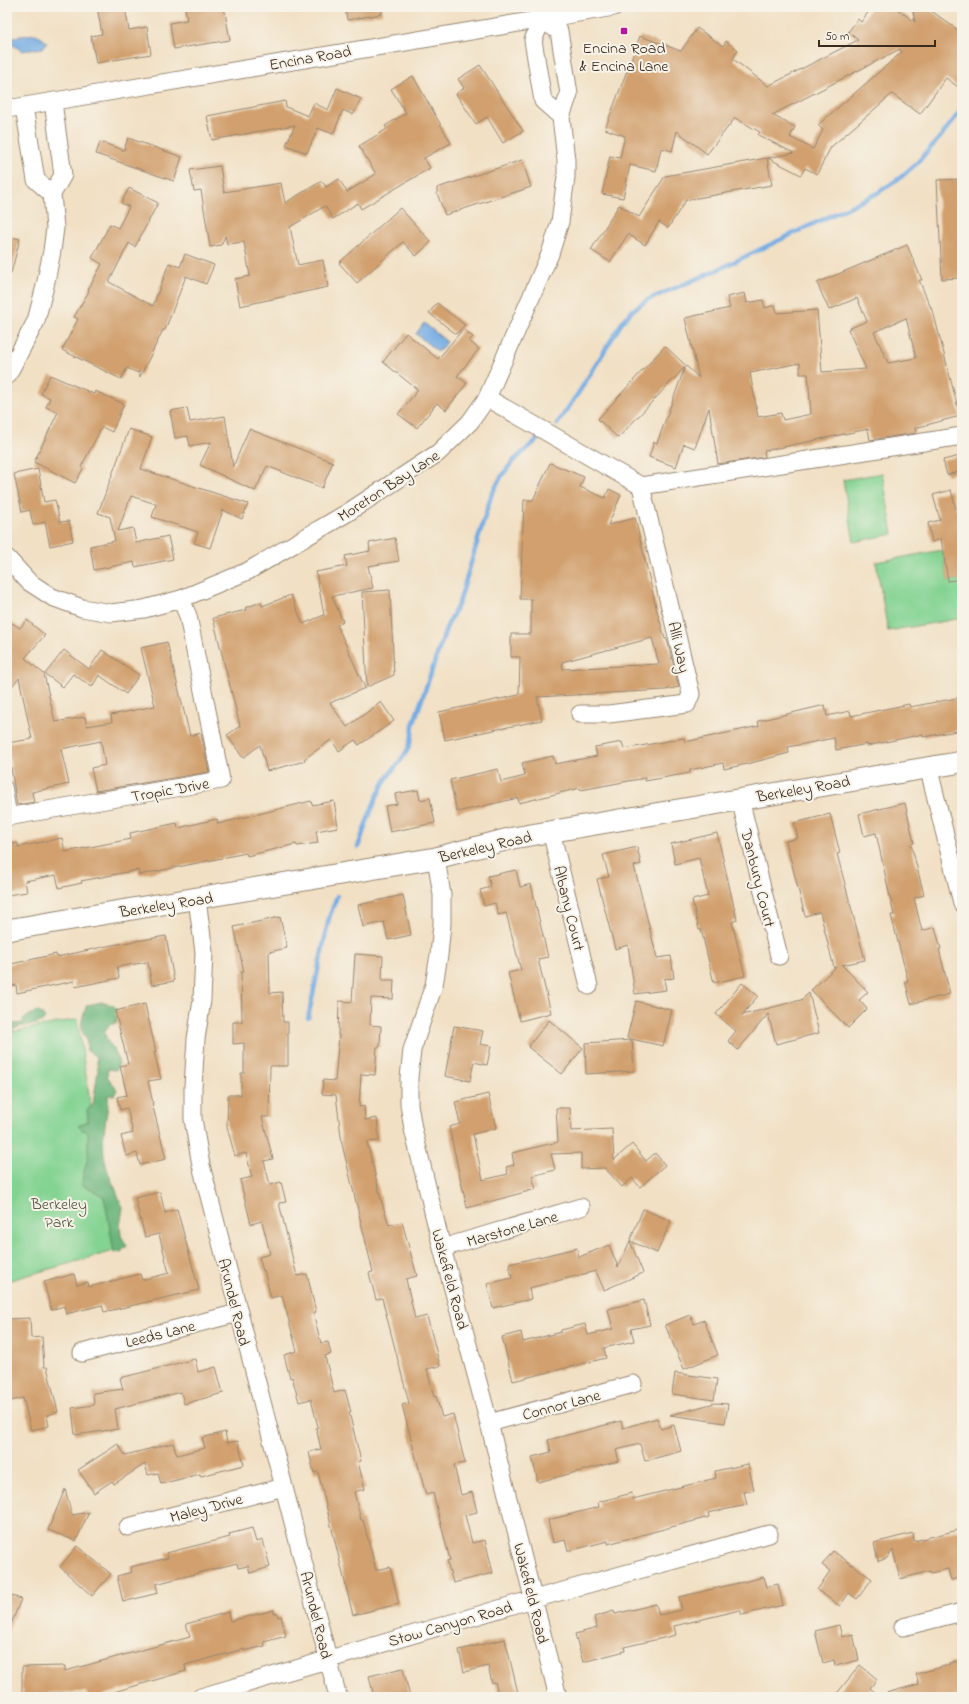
<svg xmlns="http://www.w3.org/2000/svg" width="969" height="1704" viewBox="0 0 969 1704" font-family="'Indie Flower',sans-serif">
	<style>
		.green { fill: #83d392; stroke: #5f7e58 }
		.forest { fill: #6ab57c; stroke: #52704d }
		.water { fill: #74ace3; stroke: #586b80 }
		.lines { fill: none; stroke-linecap: round; stroke-linejoin: round }
		.stream { stroke: #74ace3; stroke-width: 4.5 }
		.building { fill: #d1a06e; fill-rule: evenodd }
		.service-casing { stroke: #968571; stroke-width: 11 }
		.minor-casing { stroke: #968571; stroke-width: 19 }
		.tertiary-casing { stroke: #968571; stroke-width: 23 }
		.service { stroke: #fff; stroke-width: 9 }
		.minor { stroke: #fff; stroke-width: 17 }
		.tertiary { stroke: #fff; stroke-width: 21 }
		.poi-dot { fill: #b5179e; stroke: #f7f3e8; stroke-width: 1.5 }
		.labels { text-anchor: middle; stroke-width: 4; stroke-linejoin: round; paint-order: stroke }
		.poi-label { font-size: 16px; fill: #3b2a1e; stroke: #f7f3e8 }
		.street-label { font-size: 16px; fill: #3b2a1e; stroke: #f7f3e8 }
		.park-label { font-size: 16px; fill: #4d543b; stroke: #f7f3e8 }
	</style>
	<rect width="100%" height="100%" fill="#f7f3e8"/>
	<filter id="ink" filterUnits="userSpaceOnUse"><feTurbulence type="fractalNoise" baseFrequency=".025" numOctaves="2"/><feDisplacementMap in="SourceGraphic" scale="8" xChannelSelector="R" yChannelSelector="G"/><feConvolveMatrix kernelMatrix="1 2 1 2 8 2 1 2 1" color-interpolation-filters="sRGB"/></filter>
	<filter id="wash" filterUnits="userSpaceOnUse"><feTurbulence type="fractalNoise" baseFrequency=".012" numOctaves="4" result="noise"/><feDisplacementMap in="SourceGraphic" scale="16" xChannelSelector="R" yChannelSelector="G"/><feGaussianBlur stdDeviation="0.9" result="paint"/><feColorMatrix in="noise" values="0 0 0 0 0 0 0 0 0 0 0 0 0 0 0 0 0 1.4 0 .05"/><feComposite in="paint" operator="in"/></filter>
	<g filter="url(#wash)">
		<rect width="100%" height="100%" fill="#f1e0c4"/>
		<!-- green -->
		<path class="green" d="M882,473L893,534L854,542L843,480Z
			M943,550L948,581L962,579V618L888,631L876,562Z
			M77,1019L91,1107L121,1249L7,1281V1033Z"/>
		<!-- forest -->
		<path class="forest" d="M102,1002L113,1005L117,1010L116,1023L109,1025L104,1032L108,1042L114,1048L119,1064L116,1070L108,1069L107,1076L117,1090L114,1095H108C109,1106 106,1114 105,1125C101,1148 104,1167 115,1188C118,1194 119,1201 123,1207L120,1226L121,1236L127,1246L121,1252L114,1253L106,1206L103,1196L82,1185L83,1175L88,1157V1131L82,1130L78,1126L88,1121L87,1110L93,1105L98,1070L96,1056L87,1051L86,1038C77,1028 83,1016 87,1005Z
			M37,1011L42,1014L45,1019C32,1029 26,1023 14,1029C12,1031 10,1034 7,1036V1020L14,1024L24,1023L23,1019Z"/>
		<!-- water -->
		<path class="water" d="M36,34L47,42L43,48L22,51L10,43L14,37Z
			M424,323L447,342L438,352L416,334Z"/>
		<g class="lines">
			<!-- stream -->
			<path class="stream" d="M557,424L579,392L623,321L633,310L647,300L715,271L876,194L901,177L917,163L942,135L962,109
				M358,847C366,825 373,801 385,781C399,760 412,754 413,725L447,626L459,603L491,496L501,477L513,461L537,440
				M308,1018L329,918L337,896"/>
		</g>
		<g id="blocks">
			<!-- building -->
			<path class="building" d="M97,7H125L129,30L147,27L151,54L96,63L91,36L102,34Z
				M185,7H224L230,40L174,49L170,23L187,20Z
				M345,7H382V14L347,20Z
				M872,7H894L915,22L912,7H926L962,33V90L946,78L920,114L892,94L831,147L817,174L805,168L801,175L768,158L794,153L758,135L760,132L735,118L707,154L677,131L672,151L661,148L656,171L630,165L623,198L602,194L610,156L620,158L625,136L605,129L640,36L681,51L697,28L723,46L726,41L738,50L733,59L768,86L858,40L848,32L858,19L861,22ZM900,49L902,52L818,125L823,130L813,149L790,137L795,127L772,115Z
				M480,65L523,131L503,143L487,117L476,124L456,94L464,88L458,79Z
				M413,76L451,143L424,158L430,168L361,209L358,203L333,219L325,206L290,227L298,265L323,260L328,287L240,306L235,279L250,276L244,242L227,244L225,236L221,245L210,247L201,190L194,191L190,170L220,166L224,192L281,183L285,203L322,181L326,187L339,179L347,192L376,174L359,146L387,129L385,126L406,113L391,89Z
				M337,88L361,99L353,115L343,110L333,134L318,128L307,153L286,145L295,125L212,140L207,116L285,101L286,107L308,116L314,103L328,110Z
				M128,138L182,157L174,181L96,154L100,142L124,150Z
				M767,158L772,185L686,200L668,228L659,222L645,245L628,234L610,262L591,250L619,205L639,217L665,176Z
				M522,160L531,187L445,215L437,193V188Z
				M962,179V278L942,279L937,180Z
				M129,188L158,203L135,247L129,243L109,282L153,306L169,263L180,267L185,254L214,265L206,284L186,276L165,330H163L140,377L139,371L138,373L127,368L121,379L62,350L78,319L74,317L89,291L88,290L102,264L92,258L110,224L118,228L129,207L121,203Z
				M400,208L431,242L416,256L403,242L357,283L339,263Z
				M7,236L20,239L11,273L7,272Z
				M907,245L922,280H919L934,315L960,416L915,428L916,433L870,440L868,429L764,451L765,457L718,464L709,408L695,448L684,444L676,467L649,457L654,442L657,443L685,367L618,438L598,419L665,346L699,378L685,318L730,308L727,297L745,293L747,303L763,300L765,308L775,305L777,313L817,310L822,372L866,369L848,329L867,321L857,298L829,310L817,283ZM906,318L916,358L888,363L874,332ZM800,363V374H808L811,414L783,420L781,413L758,417L750,373Z
				M437,303L465,325L456,334L429,313Z
				M463,329L473,337L469,341L479,349L457,376L467,383L446,410L437,403L417,428L398,414L418,390L383,362L406,333L438,359Z
				M50,375L94,394L95,391L124,404L112,432L102,427L81,467L83,469L75,483L34,462L58,412L46,407L50,398L41,394Z
				M187,408L190,422L225,416L233,467L249,429L333,462L322,488L267,466L255,491L200,465L211,442L190,446L188,436L175,438L170,411Z
				M129,429L152,437L141,469L248,504L242,519L223,510L210,548L194,543L198,532L152,517L156,504L131,496L118,531L133,528L136,543L168,536L173,559L135,567L134,562L94,570L90,546L115,541L110,517L98,513Z
				M960,456L962,471L947,475L943,460Z
				M550,463L584,477L580,487L605,498L609,489L621,495L608,525L635,518L657,611L665,639H667L679,687L665,690L537,697L542,720L445,740L439,712L519,695L520,657H511V634H531V599H520L524,500H533ZM652,638L659,664L563,669L562,662Z
				M38,469L44,502L55,500L60,522L69,521L73,541L50,546L45,522L33,525L30,510L22,512L14,474Z
				M951,490L958,516L962,515V579L948,581L941,539L932,542L928,523L940,520L933,495Z
				M395,538L399,561L368,566L373,588L332,596L343,622L337,625L365,688L330,703L347,727L381,702L394,721L359,745L355,740L339,751L331,740L304,759L305,761L267,771L260,745L243,758L227,735L240,726L213,618L246,610L245,608L261,602L262,606L291,595L303,624L324,615L316,572L347,566L345,556L370,551L369,543Z
				M390,590L394,675L367,687L362,592Z
				M7,620L20,628L27,620L45,635L25,658L44,674L55,722L85,717L87,726L112,722L111,715L155,706L141,648L167,642L190,736L201,733L209,772L96,791L91,768L105,765L101,741L61,749L69,784L32,792L34,802L17,805L7,743L32,739L19,678L7,692Z
				M64,650L89,669L102,650L139,675L126,694L99,675L92,687L73,674L63,687L45,674Z
				M962,697V730L923,737V734L867,746V744L836,750L834,738L788,747L789,753L747,764L724,769L723,763L690,770V773L645,781V778L581,790L580,788L519,803L518,798L457,812L450,780L498,769L501,782L525,776L522,763L553,756L555,764L597,756L595,747L622,742L624,749L684,738L685,742L759,726L758,721L825,705L827,716L850,711L851,716L909,704L910,707Z
				M418,790L420,800L430,798L435,823L390,832L385,806L397,804L395,794Z
				M311,801L312,805L334,801L338,827L316,831L318,843L297,846L296,844L247,856L246,853L139,875L138,870L81,881L82,883L59,888L56,875L25,881L27,892L7,895V845L18,843V847L62,838L65,852L131,839L130,833L177,823L178,828L217,819L218,824Z
				M905,803L914,843L911,844L924,895L914,898L922,931L935,927L941,949H939L950,994L911,1004L905,981H908L891,915H894L876,833L864,836L859,814Z
				M830,814L840,853L837,854L865,960L842,965L868,992L859,1000L867,1009L848,1028L811,990L836,967L834,968L820,912L805,916L786,841L798,838L794,823Z
				M717,833L737,920L732,922L745,976L714,983L701,929L699,930L692,900L708,896L699,858L675,864L671,844Z
				M637,847L641,864L634,866L657,958L671,956L674,978L664,979L666,990L635,994L628,945L615,949L597,879L609,877L603,855Z
				M516,870L520,887L531,884L536,906L548,957L538,959L551,1013L520,1021L508,973L521,970L506,913L498,915L495,903L484,906L480,890L491,887L488,876Z
				M403,895L411,935L388,940L384,922L363,927L358,905Z
				M280,917L287,948L269,952L270,993L282,992L283,1022H288V1066H270L269,1117H262L273,1159L264,1161L270,1185L281,1182L286,1202L279,1203L297,1276L307,1274L316,1312L313,1313L321,1343L328,1342L331,1354L325,1356L334,1393L345,1390L351,1412H349L361,1461L358,1462L365,1489L354,1492L361,1520H363L376,1570L390,1567L399,1604L353,1615L318,1472L314,1473L309,1452L321,1449L316,1428L318,1427L311,1399L299,1402L292,1377L290,1378L284,1355L297,1351L282,1295L271,1298L264,1270L263,1271L259,1257L270,1254L262,1221L251,1224L240,1180L252,1177L246,1153L235,1156L227,1127L228,1095H241V1073H244V1043L233,1044V1022H242L241,972H244L234,927Z
				M166,936L174,981L152,985L148,962L117,967L119,978L75,987L74,981L17,993L16,985L7,987V965L56,954L57,957L112,945Z
				M355,954L383,956L382,980H394L393,999L371,998L370,1025L381,1026L380,1047H377L375,1075L361,1074L359,1107L364,1106L365,1120L377,1118L379,1141L367,1142L382,1203L389,1225L402,1222L417,1276L406,1279L415,1319L427,1316L440,1366L427,1369L434,1397L436,1396L442,1417L453,1414L465,1463L454,1465L461,1495L472,1492L477,1512L465,1515L472,1543L485,1540L493,1573L453,1583L447,1561L450,1560L433,1493L426,1495L402,1405L409,1403L382,1298L376,1300L369,1273L373,1272L342,1144L336,1095L322,1094L323,1080L335,1081L339,1035H338L339,1001L352,1002Z
				M742,983L758,996L742,1015L801,1000L809,993L819,1033L776,1044L768,1014L738,1050L728,1041L736,1031L716,1014Z
				M636,1001L672,1010L663,1046L627,1038Z
				M145,1004L156,1052H154L161,1079L148,1081L153,1103H152L166,1159L140,1165L137,1153L126,1156L121,1136L133,1133L127,1108L120,1110L117,1097L127,1095L120,1066L128,1064L115,1011Z
				M549,1020L583,1048L562,1074L528,1047Z
				M454,1026L483,1031L480,1044L491,1046L487,1065L474,1062L470,1081L445,1076Z
				M632,1040L634,1071L586,1074L585,1043Z
				M488,1094L496,1128L473,1134L483,1180L508,1174L506,1167L514,1165L512,1153L558,1142L556,1108H570L571,1131L612,1129L614,1160L632,1144L646,1161L655,1153L665,1165L640,1187L632,1178L622,1187L605,1168L581,1169V1153L551,1154L555,1170L532,1176L536,1189L467,1208L449,1127L460,1124L455,1102Z
				M160,1192L165,1213L177,1209L199,1290L104,1312L102,1305L66,1314L64,1306L51,1310L44,1282L74,1274L77,1285L88,1282L89,1287L140,1274L142,1280L169,1273L159,1234L145,1237L135,1198Z
				M643,1209L671,1221L657,1253L630,1241Z
				M630,1241L643,1273L604,1290L596,1271L529,1288L531,1299L493,1308L487,1284L512,1278L509,1264L577,1248L579,1257L609,1245L618,1267Z
				M644,1300L650,1325L631,1329L634,1341L604,1348L606,1358L513,1381L502,1337L521,1332L523,1342L561,1332V1330L585,1324L588,1335L613,1329L608,1309Z
				M690,1315L694,1324L704,1320L718,1355L684,1369L665,1325Z
				M30,1318L31,1338L42,1337L44,1367H47L58,1412L47,1415L49,1426L31,1430L23,1398L11,1401L7,1385V1319Z
				M195,1359L198,1372L216,1367L223,1393L184,1404L181,1392L115,1409L118,1429L75,1435L72,1408L94,1405L93,1393L123,1389L120,1378Z
				M675,1373L717,1379L714,1400L672,1394Z
				M715,1403L728,1404L725,1423L670,1415Z
				M657,1418L661,1429L674,1425L681,1451L645,1461L640,1444L616,1450L619,1461L538,1482L532,1457L551,1452L548,1440L621,1421L623,1428Z
				M225,1432L227,1443L238,1441L244,1465L201,1476L200,1474L161,1484L158,1473L148,1475L145,1464L114,1484L112,1481L94,1493L78,1470L118,1444L125,1455L173,1443L177,1455L205,1448L202,1438Z
				M748,1464L754,1490L744,1492L747,1505L708,1513L709,1517L608,1544V1541L568,1551L565,1540L553,1543L548,1520L599,1507L598,1502L632,1493L633,1499L716,1478L715,1471Z
				M65,1489L72,1515L89,1512L76,1541L48,1530Z
				M252,1528L256,1542L263,1540L270,1567L250,1573L248,1566L238,1568L237,1563L156,1584L158,1593L123,1602L117,1576L132,1572L130,1567L168,1558L166,1553L230,1537L229,1534Z
				M962,1529V1577L951,1580L948,1569L931,1573L930,1571L900,1579L893,1550L886,1559L878,1561L874,1543L913,1533L914,1541Z
				M77,1546L111,1574L92,1596L60,1567Z
				M833,1551L872,1579L857,1599L849,1593L840,1606L817,1590L830,1571L822,1565Z
				M764,1577L767,1587L778,1584L783,1605L742,1615L740,1610L674,1626L676,1635L624,1647L625,1651L583,1662L575,1634L597,1628L594,1617L614,1611L615,1614L656,1604L659,1615L682,1610L679,1597Z
				M7,1594L21,1599L8,1632H7Z
				M274,1610V1614L277,1613L278,1617L281,1616L286,1636L264,1642L265,1646L244,1651V1649L185,1665L186,1671L97,1697H88L86,1692L38,1693V1697H22V1667L65,1666V1671L190,1637L186,1624L228,1612L230,1621Z
				M839,1625L842,1637L853,1634L859,1660L835,1666L834,1660L823,1663L815,1631Z
				M505,1639L519,1697H499L495,1682L492,1683L488,1666L464,1672L459,1650Z
				M962,1660V1697H887L886,1693L919,1684L916,1674L949,1665V1663Z
				M860,1665L877,1679L870,1688L881,1697H834Z
				M403,1668L410,1697H374L369,1676Z"/>
		</g>
	</g>
	<g filter="url(#ink)">
		<use href="#blocks" fill-opacity="0" stroke="#968571" stroke-width="1"/>
		<g class="lines">
			<defs>
				<path id="service" d="M7,786L12,816"/>
				<path id="minor" d="M542,20L533,40L543,101L561,117
					M7,109L614,7
					M52,194L63,175L53,102
					M7,376L36,321L45,286L52,251L55,228L52,194L36,180L24,107
					M487,398L641,486L691,694L687,704L609,714H580
					M641,486L962,436
					M7,558L29,582L52,597L82,608L111,613L144,609L181,599L248,571L347,513L438,453L470,422L487,398L550,254L560,222L566,177V160L561,117L569,94L559,31L542,20
					M928,766L962,903
					M740,799L779,956
					M7,817L221,780L188,616L181,599
					M551,831L589,986
					M436,858L442,895V924L439,955L434,985L412,1050L409,1078V1104L413,1129L442,1248L489,1423L558,1697
					M197,899L204,952L202,1000L196,1039L193,1087V1119L201,1165L338,1697
					M442,1248L581,1207
					M82,1353L238,1313
					M489,1423L633,1384
					M128,1527L284,1487
					M903,1627L962,1612
					M201,1697L516,1604L769,1534"/>
				<path id="tertiary" d="M540,7L542,20
					M7,930L436,858L513,838L962,762"/>
			</defs>
			<!-- service casing -->
			<use href="#service" class="service-casing"/>
			<!-- minor casing -->
			<use href="#minor" class="minor-casing"/>
			<!-- tertiary casing -->
			<use href="#tertiary" class="tertiary-casing"/>
			<!-- service -->
			<use href="#service" class="service"/>
			<!-- minor -->
			<use href="#minor" class="minor"/>
			<!-- tertiary -->
			<use href="#tertiary" class="tertiary"/>
		</g>
	</g>
	<!-- markers -->
	<rect class="poi-dot" x="620" y="27" width="8" height="8" rx="2"/>
	<g class="labels">
		<!-- poi labels -->
		<g class="poi-label">
			<text x="624" y="53">Encina Road<tspan x="624" dy="18">&amp; Encina Lane</tspan></text>
		</g>
		<!-- street labels -->
		<g class="street-label">
			<text transform="translate(310 57) rotate(-10)" y="6">Encina Road</text>
			<text transform="translate(388 485) rotate(-33)" y="6">Moreton Bay Lane</text>
			<text transform="translate(680 647) rotate(77)" y="6">Alli Way</text>
			<text transform="translate(803 788) rotate(-10)" y="6">Berkeley Road</text>
			<text transform="translate(170 789) rotate(-10)" y="6">Tropic Drive</text>
			<text transform="translate(485 846) rotate(-13)" y="6">Berkeley Road</text>
			<text transform="translate(759 878) rotate(76)" y="6">Danbury Court</text>
			<text transform="translate(166 904) rotate(-9)" y="6">Berkeley Road</text>
			<text transform="translate(570 908) rotate(76)" y="6">Albany Court</text>
			<text transform="translate(512 1228) rotate(-16)" y="6">Marstone Lane</text>
			<text transform="translate(451 1279) rotate(75)" y="6">Wakefield Road</text>
			<text transform="translate(235 1302) rotate(76)" y="6">Arundel Road</text>
			<text transform="translate(160 1333) rotate(-14)" y="6">Leeds Lane</text>
			<text transform="translate(561 1404) rotate(-15)" y="6">Connor Lane</text>
			<text transform="translate(206 1507) rotate(-15)" y="6">Maley Drive</text>
			<text transform="translate(532 1593) rotate(76)" y="6">Wakefield Road</text>
			<text transform="translate(317 1615) rotate(76)" y="6">Arundel Road</text>
			<text transform="translate(450 1623) rotate(-16)" y="6">Stow Canyon Road</text>
		</g>
		<!-- park labels -->
		<g class="park-label">
			<text x="59" y="1209">Berkeley<tspan x="59" dy="18">Park</tspan></text>
		</g>
	</g>
	<!-- margin -->
	<rect width="969" height="1704" fill="none" stroke="#f7f3e8" stroke-width="24"/>
	<!-- scale -->
	<path d="M819 40v6h116v-6" fill="none" stroke="#3b2a1e" stroke-width="2"/>
	<text x="825" y="40" font-size="12" fill="#3b2a1e" stroke="#f7f3e8" stroke-width="3" paint-order="stroke">50 m</text>
</svg>
